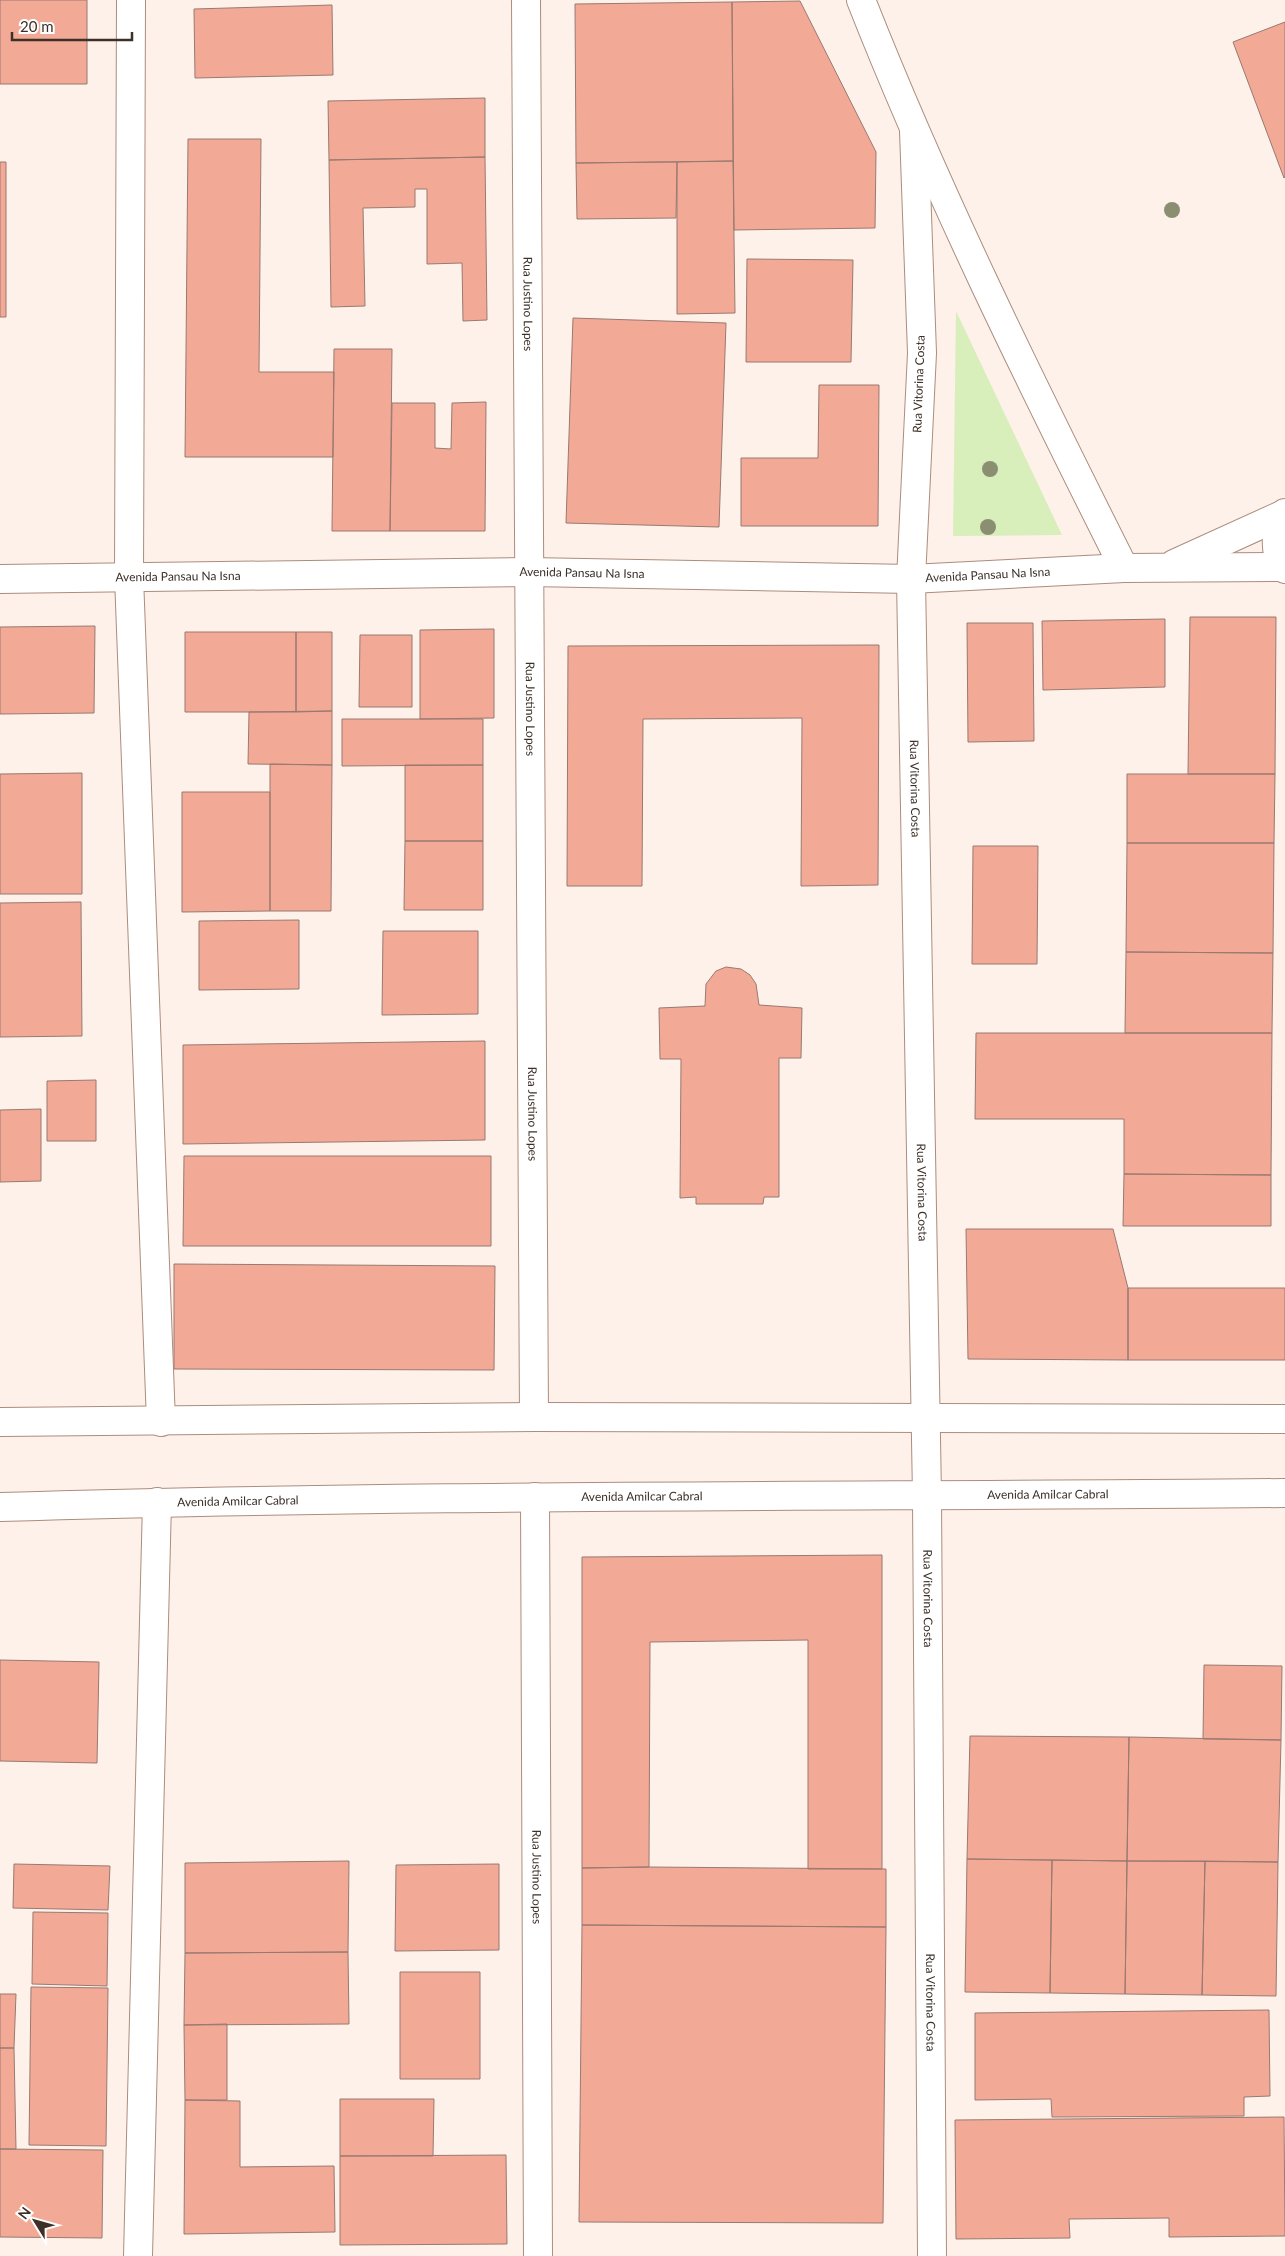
<svg xmlns="http://www.w3.org/2000/svg" width="1285" height="2256" viewBox="0 0 1285 2256" font-family="Lato,sans-serif">
	<style>
		.green { fill: #d8eebb }
		.building { fill: #f2aa96; stroke: #997970 }
		.lines { fill: none; stroke-linecap: round; stroke-linejoin: round }
		.street-casing { stroke: #ab8d7d; stroke-width: 30 }
		.street { stroke: #fff; stroke-width: 28 }
		.tree { fill: #8b8f72 }
		.labels { text-anchor: middle; stroke-width: 4.5; stroke-linejoin: round; paint-order: stroke }
		.street-label { font-size: 12px; fill: #3c3029; stroke: #fff }
	</style>
	<rect width="100%" height="100%" fill="#fef1ea"/>
	<!-- green -->
	<path class="green" d="M956,311L1062,535L953,536Z"/>
	<!-- building -->
	<path class="building" d="M0,0H87V84H0Z
		M800,1L876,152L875,228L734,230L732,2Z
		M732,2L733,161L576,163L575,4Z
		M332,5L333,75L195,78L194,9Z
		M1285,22V177L1284,178L1233,42Z
		M485,98V157L329,160L328,101Z
		M188,139H261L259,372H334L333,457H185Z
		M485,157L487,320L463,321L462,263L427,264V189H415V207L363,208L365,306L331,307L329,160Z
		M733,161L735,313L677,314V162Z
		M0,162H6V317H0Z
		M677,162L676,218L577,219L576,163Z
		M747,259L853,260L851,362H746Z
		M573,318L726,323L719,527L566,523Z
		M334,349H392L390,531H332Z
		M819,385H879L878,526H741V458H818Z
		M486,402L485,531H390L392,403H435V448L451,449L452,403Z
		M1190,617H1276L1275,774H1188Z
		M1165,619V687L1043,690L1042,621Z
		M967,623H1033L1034,741L968,742Z
		M95,626L94,713L0,714V627Z
		M494,629V718L420,719V630Z
		M185,632H296V712H185Z
		M296,632H332V711L296,712Z
		M360,635H412V707H359Z
		M879,645L878,885L801,886L802,718L643,719L642,886H567L568,646Z
		M332,711V765L248,764L249,712Z
		M342,719H483V765L342,766Z
		M270,764L332,765L331,911H270Z
		M405,765H483V841H405Z
		M82,773V894H0V774Z
		M1127,774H1275L1274,843H1127Z
		M182,792H270V911L182,912Z
		M405,841H483V910H404Z
		M1127,843H1274L1273,953L1126,952Z
		M973,846H1038L1037,964H972Z
		M81,902L82,1036L0,1037V903Z
		M299,920V989L199,990V921Z
		M383,931H478V1014L382,1015Z
		M1126,952L1273,953L1272,1033H1125Z
		M726,967L741,969L750,975L756,984L759,1005L802,1008L801,1058H779V1197H764L763,1204H696V1197L680,1198L681,1059H660L659,1008L705,1006L706,984L716,971Z
		M976,1033H1272L1271,1175L1124,1174V1119H975Z
		M485,1041V1140L183,1144V1045Z
		M96,1080V1141H47V1081Z
		M41,1109V1181L0,1182V1110Z
		M184,1156H491V1246H183Z
		M1124,1174L1271,1175V1226H1123Z
		M966,1229H1113L1128,1288V1360L968,1359Z
		M174,1264L495,1266L494,1370L174,1369Z
		M1128,1288H1285V1360H1128Z
		M882,1555V1869H808V1640L650,1642L649,1867L582,1868V1557Z
		M0,1660L99,1662L97,1763L0,1761Z
		M1204,1665L1282,1666L1281,1740L1203,1739Z
		M970,1736L1129,1737L1127,1861L967,1859Z
		M1129,1737L1281,1740L1278,1862L1127,1861Z
		M967,1859L1052,1860L1050,1993L965,1992Z
		M1052,1860L1127,1861L1125,1994L1050,1993Z
		M349,1861L348,1952L185,1953V1863Z
		M1127,1861H1205L1202,1995L1125,1994Z
		M1205,1861L1278,1862L1276,1996L1202,1995Z
		M14,1864L110,1866L108,1910L13,1908Z
		M499,1864V1950L395,1951L396,1865Z
		M649,1867L886,1869V1927L582,1925V1868Z
		M33,1912L108,1913L107,1986L32,1984Z
		M582,1925L886,1927L883,2223L579,2222Z
		M348,1952L349,2024L184,2025L185,1953Z
		M400,1972H480V2079H400Z
		M31,1987L108,1988L106,2146L29,2145Z
		M0,1994H16L14,2048H0Z
		M1269,2010L1270,2096L1244,2097V2116L1052,2117L1051,2099L975,2100V2013Z
		M227,2024V2100H185L184,2025Z
		M0,2048H14L16,2149H0Z
		M340,2099H434L433,2156H340Z
		M185,2100L240,2101V2167L334,2166L335,2232L184,2234Z
		M1284,2117L1285,2236L1169,2237V2218L1069,2219L1070,2238L956,2239L955,2120Z
		M0,2149L103,2150L102,2238L0,2237Z
		M506,2155L507,2244L340,2245V2156Z"/>
	<g class="lines">
		<defs>
			<g id="street">
				<path d="M131,0L129,577L161,1422"/>
				<path id="s1" d="M526,0L534,1417"/>
				<path d="M861,0C938,195 1030,381 1124,568"/>
				<path id="s2" d="M914,131L922,353L911,579L927,1496L932,2256"/>
				<path d="M1285,513C1275,531 1273,552 1285,569"/>
				<path d="M1174,564L1284,514"/>
				<path id="s3" d="M0,579L529,572L911,579L1124,568L1283,567"/>
				<path d="M0,1422L534,1417L1285,1419"/>
				<path id="s4" d="M535,1497L538,2256"/>
				<path id="s5" d="M0,1507C428,1494 857,1497 1285,1493"/>
				<path d="M138,2256L157,1502"/>
			</g>
		</defs>
		<!-- street casing -->
		<use href="#street" class="street-casing"/>
		<!-- street -->
		<use href="#street" class="street"/>
	</g>
	<!-- trees -->
	<g class="tree">
		<circle cx="1172" cy="210" r="8"/>
		<circle cx="990" cy="469" r="8"/>
		<circle cx="988" cy="527" r="8"/>
	</g>
	<g class="labels">
		<!-- street labels -->
		<g class="street-label">
			<text dy="4" stroke="none"><textPath href="#s1" startOffset="304">Rua Justino Lopes</textPath></text>
			<text transform="translate(919 384) rotate(-88)" y="4">Rua Vitorina Costa</text>
			<text dy="4" stroke="none"><textPath href="#s3" startOffset="582">Avenida Pansau Na Isna</textPath></text>
			<text dy="4" stroke="none"><textPath href="#s3" startOffset="988">Avenida Pansau Na Isna</textPath></text>
			<text dy="4" stroke="none"><textPath href="#s3" startOffset="178">Avenida Pansau Na Isna</textPath></text>
			<text dy="4" stroke="none"><textPath href="#s1" startOffset="709">Rua Justino Lopes</textPath></text>
			<text dy="4" stroke="none"><textPath href="#s2" startOffset="658">Rua Vitorina Costa</textPath></text>
			<text dy="4" stroke="none"><textPath href="#s1" startOffset="1114">Rua Justino Lopes</textPath></text>
			<text dy="4" stroke="none"><textPath href="#s2" startOffset="1062">Rua Vitorina Costa</textPath></text>
			<text dy="4" stroke="none"><textPath href="#s5" startOffset="1048">Avenida Amilcar Cabral</textPath></text>
			<text dy="4" stroke="none"><textPath href="#s5" startOffset="642">Avenida Amilcar Cabral</textPath></text>
			<text dy="4" stroke="none"><textPath href="#s5" startOffset="238">Avenida Amilcar Cabral</textPath></text>
			<text dy="4" stroke="none"><textPath href="#s2" startOffset="1468">Rua Vitorina Costa</textPath></text>
			<text dy="4" stroke="none"><textPath href="#s4" startOffset="380">Rua Justino Lopes</textPath></text>
			<text dy="4" stroke="none"><textPath href="#s2" startOffset="1872">Rua Vitorina Costa</textPath></text>
		</g>
	</g>
	<!-- north arrow -->
	<g transform="translate(35 2221) rotate(307)" stroke="#ffffff" stroke-width="4" paint-order="stroke">
	<path d="M0-4L9 19L0 12L-9 19Z" fill="#3c3029"/>
	<text y="-8" font-size="14" font-weight="bold" text-anchor="middle" fill="#3c3029">N</text>
	</g>
	<!-- scale -->
	<path d="M12 32v8h120v-8" fill="none" stroke="#3c3029" stroke-width="2.5"/>
	<text x="20" y="32" font-size="15" fill="#3c3029" stroke="#ffffff" stroke-width="4" paint-order="stroke">20 m</text>
</svg>
